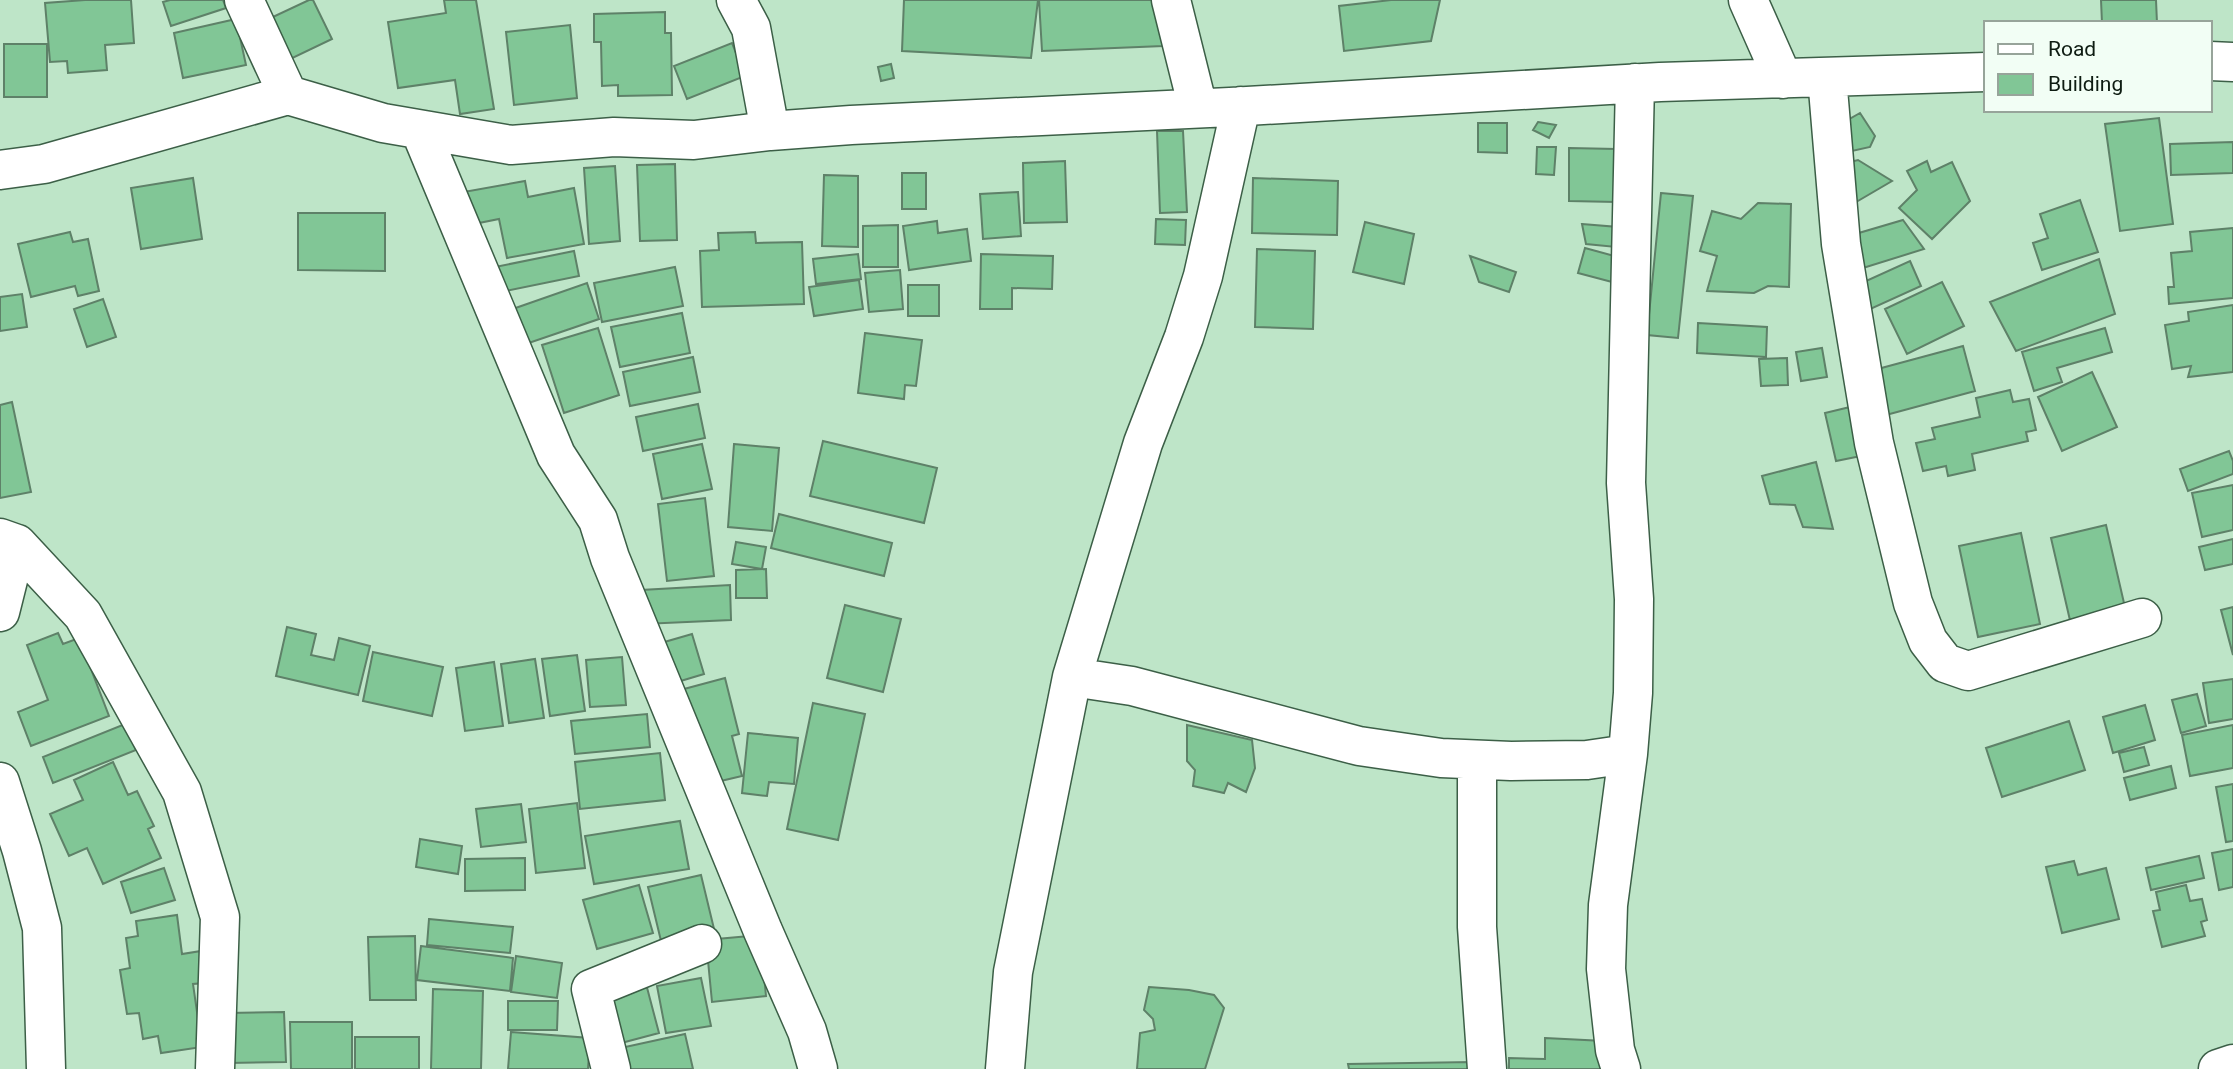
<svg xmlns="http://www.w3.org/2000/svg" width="2233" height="1069" viewBox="0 0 2233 1069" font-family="Roboto,sans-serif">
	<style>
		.building { fill: #81c696; stroke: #5e8168; stroke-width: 2 }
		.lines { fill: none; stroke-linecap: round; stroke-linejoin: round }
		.minor-casing { stroke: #3c5f47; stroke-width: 41 }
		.minor { stroke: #fff; stroke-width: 38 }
	</style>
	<rect width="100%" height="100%" fill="#bee5c8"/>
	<!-- building -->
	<path class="building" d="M85,0H131L134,43L105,45L107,70L68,73L67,61L50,62L45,3Z
		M170,0H223L226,8L171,26L163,2Z
		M309,0H313L332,39L280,64L260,23Z
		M444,0H476L494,109L460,114L455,80L398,88L388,22L446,13Z
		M904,0H1038L1031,58L902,51Z
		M1039,0H1161L1163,46L1042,51Z
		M1391,0H1440L1431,41L1344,51L1339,6Z
		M2101,0H2156L2157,23H2102Z
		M665,12V33H671L672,95L618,96V85L602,86L601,42H594V14Z
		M236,19L246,65L183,78L174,33Z
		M570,25L577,98L514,105L506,32Z
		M732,43L745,76L687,99L674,66Z
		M4,44H47V97H4Z
		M891,64L894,78L881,81L878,67Z
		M1860,113L1875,136L1870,147L1834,155L1839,125Z
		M2159,118L2173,224L2120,231L2105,124Z
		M1538,122L1556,125L1549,138L1533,130Z
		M1478,123H1507V153L1478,152Z
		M1157,131H1183L1187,212L1160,213Z
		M2233,142V173L2171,175L2170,144Z
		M1537,147H1556L1554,175L1536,174Z
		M1569,148L1616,149V202L1569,201Z
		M1858,160L1892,181L1851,205L1842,164Z
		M1065,161L1067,222L1024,223L1023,163Z
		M1927,161L1931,172L1952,162L1970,201L1932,239L1899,208L1917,190L1907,171Z
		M675,164L677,240L640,241L637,165Z
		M615,166L620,241L589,244L584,168Z
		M902,173H926V209H902Z
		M824,175L858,176V247L822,246Z
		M193,178L202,239L141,249L131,188Z
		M1253,178L1338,181L1337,235L1252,233Z
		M525,181L528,197L574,188L584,244L507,258L499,219L464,226L458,193Z
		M1018,192L1021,236L983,239L980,194Z
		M1661,193L1693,196L1678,338L1647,335Z
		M2080,200L2098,252L2042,270L2033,243L2048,238L2040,214Z
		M1758,203L1791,204L1789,287L1768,286L1754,293L1707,291L1717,256L1700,251L1712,211L1741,219Z
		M298,213H385V271L298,270Z
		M1156,219L1186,220L1185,245L1155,244Z
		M1903,220L1924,249L1863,268L1852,235Z
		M937,221L938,233L967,229L971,261L909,270L903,226Z
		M1365,222L1414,234L1404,284L1353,272Z
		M1582,224L1618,227L1616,247L1586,244Z
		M898,225V267H863V226Z
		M2233,228V298L2169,304L2168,287H2174L2171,253L2192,251L2190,232Z
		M70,232L73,242L88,239L99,291L78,296L75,286L31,297L18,244Z
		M755,232L756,243L802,242L804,304L702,307L700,251L719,250L718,233Z
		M1585,248L1618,257L1612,282L1578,273Z
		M1257,249L1315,251L1313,329L1255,327Z
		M574,251L579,276L501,292L495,267Z
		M858,254L861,279L816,284L813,259Z
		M981,254L1053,256L1052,289L1012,288V309H980Z
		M1470,256L1516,272L1509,292L1479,282Z
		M2099,259L2115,314L2016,351L1990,302Z
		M1910,261L1921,286L1866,311L1855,286Z
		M675,267L683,306L602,322L594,283Z
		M900,270L903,309L869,312L865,273Z
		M859,280L863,309L814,316L809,287Z
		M1942,282L1964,326L1907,354L1885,309Z
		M587,283L599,319L517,347L504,312Z
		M908,285H939V316H908Z
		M22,294L27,327L0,331V297Z
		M103,299L116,337L87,347L74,309Z
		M2233,305V372L2188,377L2191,366L2172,369L2165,325L2189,321L2188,312Z
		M682,313L690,353L620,367L611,327Z
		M1698,323L1767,327L1766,357L1697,353Z
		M598,328L619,395L564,413L542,345Z
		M2105,328L2112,352L2057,368L2062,382L2034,391L2022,352Z
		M865,333L922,340L916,386L905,385L904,399L858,393Z
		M1963,346L1975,391L1886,415L1874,370Z
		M1822,348L1827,377L1801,381L1796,352Z
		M693,357L700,392L630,406L623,372Z
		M1787,358L1788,385L1761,386L1759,359Z
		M2092,372L2117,427L2062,451L2038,397Z
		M2010,390L2013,402L2029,399L2036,430L2026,432L2028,441L1972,454L1975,470L1948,476L1946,466L1923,471L1916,443L1935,439L1932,428L1980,417L1976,398Z
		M12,402L31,492L0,498V405Z
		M698,404L705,438L643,451L636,417Z
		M1850,407L1861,456L1836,461L1825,413Z
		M823,441L937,468L924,523L810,496Z
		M702,444L712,489L662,499L653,454Z
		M734,444L779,448L772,531L728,527Z
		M2229,451L2233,461V474L2188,491L2180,469Z
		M1816,462L1833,529L1803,527L1795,505L1770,504L1762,476Z
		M2233,485V530L2202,537L2192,493Z
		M705,498L714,576L667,581L658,504Z
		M779,514L892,543L884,576L771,548Z
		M2106,525L2127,616L2072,629L2051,538Z
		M2021,533L2040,624L1978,637L1959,546Z
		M2233,539V564L2205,570L2199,547Z
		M736,542L766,547L762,569L732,564Z
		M766,569L767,598H736V570Z
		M730,585L731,620L643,624L641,590Z
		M845,605L901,619L883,692L827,678Z
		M2233,607V655L2221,610Z
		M287,627L316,634L311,655L334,660L339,638L370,646L358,695L276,676Z
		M58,633L63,644L79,638L109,716L31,746L18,712L48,700L27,645Z
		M692,634L704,674L674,683L661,643Z
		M373,652L443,667L432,716L363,701Z
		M577,655L585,711L550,716L542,659Z
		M622,657L626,705L590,707L586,660Z
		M535,659L544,718L509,723L501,664Z
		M494,662L503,726L465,731L456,668Z
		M725,678L739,734L732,736L742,776L708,784L684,689Z
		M2233,679V719L2209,723L2203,683Z
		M2197,694L2206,726L2181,733L2172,700Z
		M813,703L865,714L838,840L787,829Z
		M2145,705L2155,740L2113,753L2103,717Z
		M647,714L650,747L575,754L571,721Z
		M2069,721L2085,770L2002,797L1986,748Z
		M125,724L136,750L53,783L43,757Z
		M1187,725L1252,740L1255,768L1246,792L1228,783L1224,793L1193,786L1195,770L1187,761Z
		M2233,725V768L2190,776L2182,735Z
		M748,733L798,738L794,784L769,782L767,796L742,793Z
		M2144,747L2149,765L2124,772L2119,753Z
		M660,753L665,800L580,809L575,762Z
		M113,762L128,795L137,791L154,826L148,829L161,858L103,884L87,848L69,856L50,814L83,800L74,780Z
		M2171,766L2176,788L2130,800L2124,778Z
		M2233,784V841L2226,842L2216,787Z
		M577,803L585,868L536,873L529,809Z
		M521,804L526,842L481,847L476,809Z
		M680,821L689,869L594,884L585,836Z
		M420,839L462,846L458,874L416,867Z
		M2233,849V887L2219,890L2212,853Z
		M2199,856L2204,878L2151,890L2146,868Z
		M525,858V890L465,891V859Z
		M2074,861L2078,875L2106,868L2119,919L2062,933L2046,867Z
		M164,868L175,900L131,913L121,882Z
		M701,875L715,933L662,945L648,887Z
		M639,885L653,933L597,949L583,900Z
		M2186,885L2190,901L2202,899L2207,920L2201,922L2205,936L2162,947L2153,911L2160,910L2156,892Z
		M177,915L182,954L201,951L205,983L193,984L202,1047L161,1053L158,1036L143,1039L139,1013L127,1014L120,970L130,968L126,938L138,936L136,921Z
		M429,919L513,927L510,953L427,945Z
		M760,935L766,996L712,1002L706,940Z
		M415,936L416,1000H370L368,937Z
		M421,946L513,958L510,991L417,980Z
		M516,956L562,963L557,998L511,992Z
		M701,978L711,1026L666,1033L657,986Z
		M645,980L659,1033L610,1046L596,992Z
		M1149,987L1189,990L1214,995L1224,1008L1205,1069H1137L1140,1033L1155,1030L1153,1019L1144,1010Z
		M433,989L483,991L481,1069H431Z
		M508,1001H558L557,1030H508Z
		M284,1012L286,1062L228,1063L227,1013Z
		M290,1022H352V1069H291Z
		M511,1032L590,1038L588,1069H508Z
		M685,1034L693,1069H620L616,1049Z
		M355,1037H419V1069H355Z
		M1545,1038L1604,1041L1603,1069H1509V1058L1545,1059Z
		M1472,1062V1069H1349L1348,1064Z"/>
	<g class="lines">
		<defs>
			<path id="minor" d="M244,0L288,95
				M736,0L751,28L770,131
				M1171,0L1198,108
				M1748,0L1783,79
				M2210,61L2233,62
				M1827,77L1841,244L1874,443L1913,603L1928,641L1945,663L1968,671L2142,618
				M420,130L556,455L598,520L610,558L763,931L807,1031L818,1069
				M0,170L44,164L288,95L383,123L511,145L614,137L694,140L770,131L851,125L1230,107L1660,82L1986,72
				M0,538L17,544L83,615L182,792L220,917L215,1069
				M0,612L17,544
				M1072,677L1132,686L1359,746L1441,758L1511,761L1587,760L1628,754
				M1477,760V927L1487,1069
				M0,782L22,851L42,928L46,1069
				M611,1069L591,989L702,944
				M1005,1069L1013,972L1072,677L1143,443L1184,337L1203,276L1241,106
				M1621,1069L1615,1050L1606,969L1608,905L1628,754L1633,693L1634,599L1626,483L1635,83
				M2218,1069L2233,1064"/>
		</defs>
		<!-- minor casing -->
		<use href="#minor" class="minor-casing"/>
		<!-- minor -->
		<use href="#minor" class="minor"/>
	</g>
	<!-- legend -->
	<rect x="1984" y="21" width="228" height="91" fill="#f2fef5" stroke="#97a49a" stroke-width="2"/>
	<rect x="1998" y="44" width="35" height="10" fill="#ffffff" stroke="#97a49a" stroke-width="2"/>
	<text x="2048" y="56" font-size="21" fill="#0e1c12">Road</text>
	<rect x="1998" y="74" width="35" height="21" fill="#81c696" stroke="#97a49a" stroke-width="2"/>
	<text x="2048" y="91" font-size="21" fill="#0e1c12">Building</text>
</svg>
